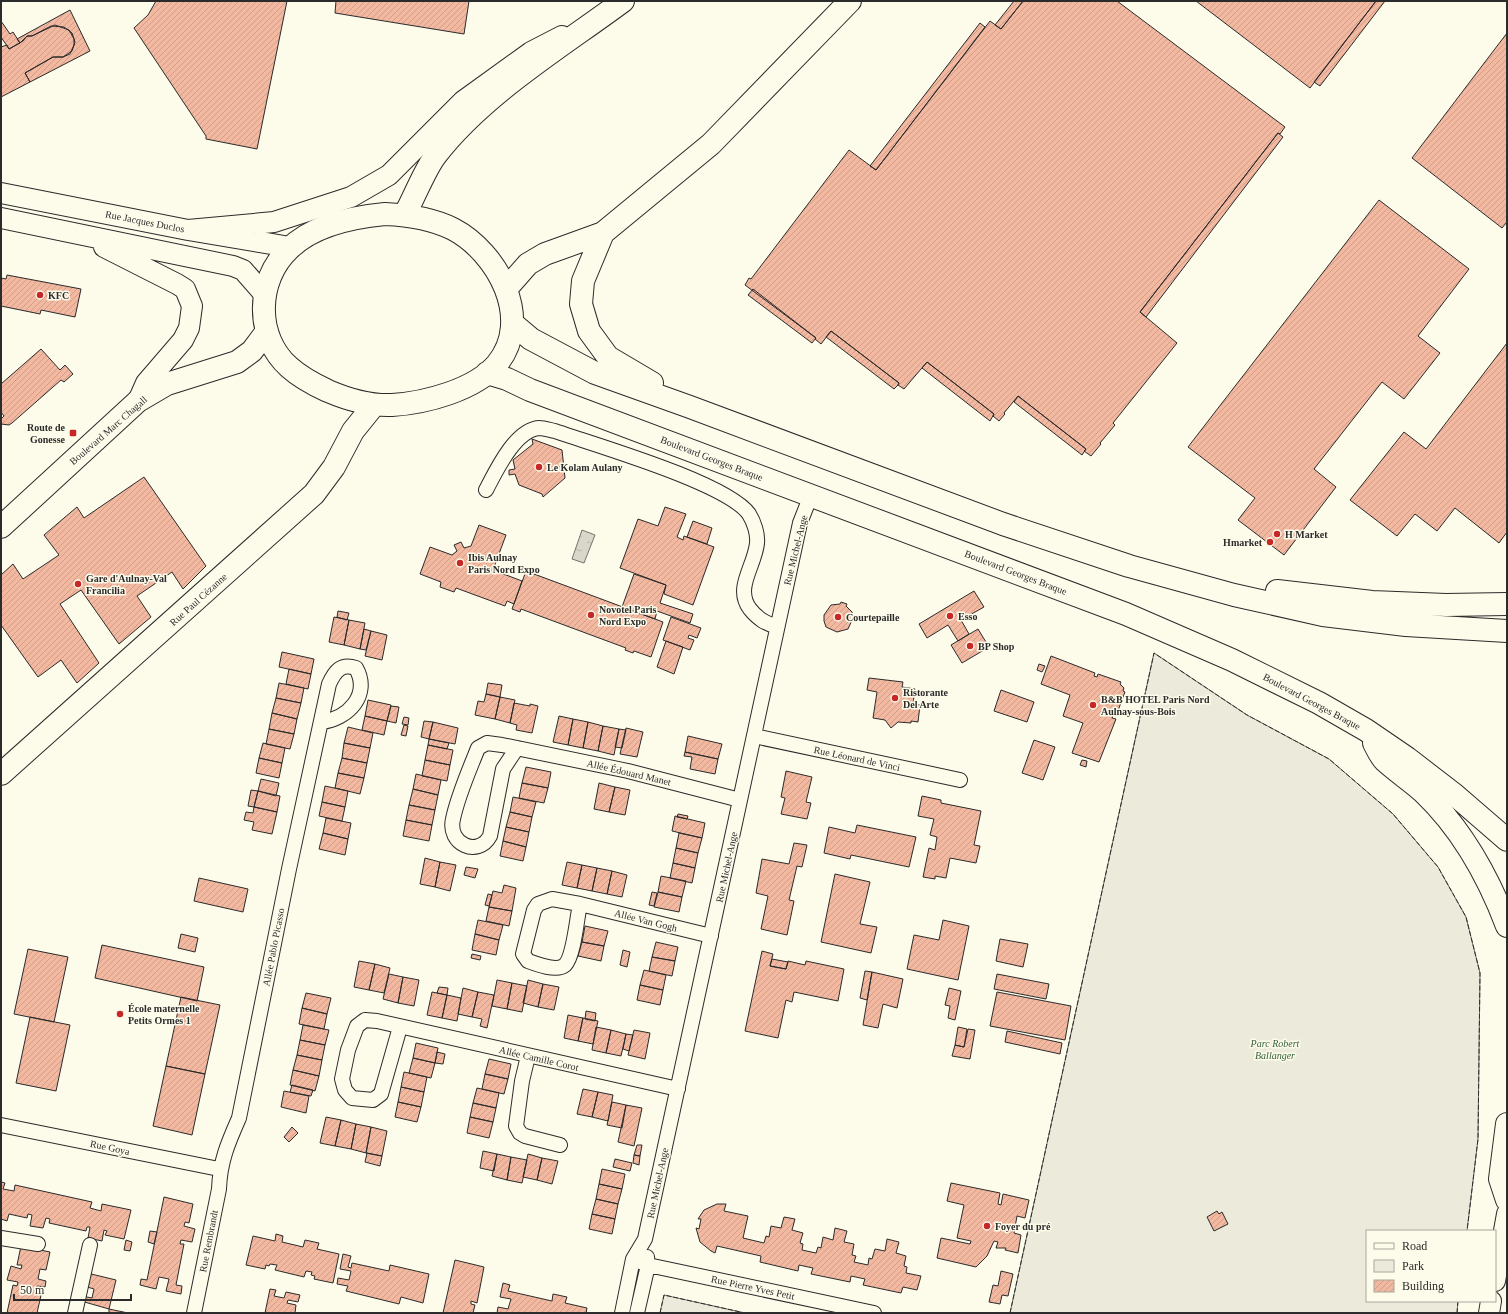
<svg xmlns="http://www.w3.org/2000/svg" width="1508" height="1314" viewBox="0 0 1508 1314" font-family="'Times New Roman',serif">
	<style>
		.park { fill: #ecebdb; stroke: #74746e }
		.water { fill: url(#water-ripples); stroke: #74746e }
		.building { fill: url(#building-hatch); stroke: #2b2b2b }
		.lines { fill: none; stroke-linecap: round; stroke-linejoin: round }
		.minor-casing { stroke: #2b2b2b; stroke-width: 16 }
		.secondary-casing { stroke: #2b2b2b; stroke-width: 22 }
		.primary-casing { stroke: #2b2b2b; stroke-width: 24 }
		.minor { stroke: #fdfbea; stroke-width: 14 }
		.secondary { stroke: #fdfbea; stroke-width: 20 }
		.primary { stroke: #fdfbea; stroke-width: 22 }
		.fence { stroke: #2b2b2b; stroke-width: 1; stroke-dasharray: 5 2; stroke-linecap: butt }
		.poi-dot { fill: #c62828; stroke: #fdfbea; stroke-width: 1.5 }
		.labels { text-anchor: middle; stroke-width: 3; stroke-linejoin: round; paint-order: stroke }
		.street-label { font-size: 10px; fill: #2b2b2b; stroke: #fdfbea }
		.poi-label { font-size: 10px; font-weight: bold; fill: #2b2b2b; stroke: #fdfbea; text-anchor: start }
		.park-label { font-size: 10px; font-style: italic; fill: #34623c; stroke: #fdfbea }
	</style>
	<defs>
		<pattern id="water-ripples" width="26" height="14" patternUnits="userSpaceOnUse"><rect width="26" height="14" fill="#d8d7c9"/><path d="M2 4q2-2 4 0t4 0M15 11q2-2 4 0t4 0" fill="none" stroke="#bab9ad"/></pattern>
		<pattern id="building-hatch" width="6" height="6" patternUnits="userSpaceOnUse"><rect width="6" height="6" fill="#f2b8a0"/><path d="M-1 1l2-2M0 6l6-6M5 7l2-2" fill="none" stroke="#d09e8a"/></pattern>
	</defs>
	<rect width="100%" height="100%" fill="#fdfbea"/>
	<!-- park -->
	<path class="park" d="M1154,653L1247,715L1329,759L1393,814L1438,867L1466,917L1480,973L1478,1139L1467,1231H1367V1301H1458L1457,1313H1010Z
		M664,1295L745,1313H660Z"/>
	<!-- water -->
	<path class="water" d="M582,530L595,535L584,563L572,559Z"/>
	<!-- building -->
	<path class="building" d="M156,1H287L257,149L206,139V136L134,28L148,15Z
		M336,1H469L464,34L335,13Z
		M1014,1H1023L1001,29L995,25Z
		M1023,1H1117L1285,127L1280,134L1278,133L1140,312L1177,343L1113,423L1115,425L1100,443L1101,444L1091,456L1084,451L1086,449L1018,396L1004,413L1005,414L999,421L993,416L994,414L927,362L904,389L898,385L899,383L831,331L821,344L815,339L816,338L745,285L749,278L751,279L849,150L876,170L990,21L1001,29Z
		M1196,1H1376L1310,88Z
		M1376,1H1385L1320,86L1314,82Z
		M70,10L90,51L30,82L25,73L53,57H63L70,54L74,45V39L69,30L55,25L32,36H27L20,43L17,39Z
		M1,21L10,34L13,32L20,43L9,49L1,37Z
		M980,23L985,27L876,170L870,166Z
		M51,26L64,27L72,33L75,42L72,51L63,57H53L25,73L30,82L1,97V47L7,45L9,49L23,41L27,36H32Z
		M1507,33V222L1502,228L1412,158Z
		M1278,133L1283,137L1146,317L1140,312Z
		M1379,200L1469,269L1418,336L1440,353L1404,399L1382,382L1314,469L1336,487L1284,555L1238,520L1255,498L1188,447Z
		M7,275L81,289L75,317L41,310L40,314L1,306V278L6,279Z
		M753,289L816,338L812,343L748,295Z
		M831,331L899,383L898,385L894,389L826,337Z
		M1507,343V532L1499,543L1455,508L1437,531L1415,514L1397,536L1350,500L1404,432L1426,449Z
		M41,349L60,370L65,365L73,374L64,382L61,380L12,423L9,425L1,424V419L4,416L1,412V384Z
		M927,362L994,414L990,421L922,368Z
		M1018,396L1086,449L1082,455L1014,402Z
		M532,439L562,450L565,478L543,497L542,494L519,485L515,474L509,475V470L515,469L513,460L533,444Z
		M144,477L206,566L183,589L172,572L137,596L151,617L119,644L81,590L60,604L99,663L77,683L61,660L38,677L1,625V575L13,564L23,579L59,555L44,535L77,507L84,518Z
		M665,507L686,514L677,537L683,540L684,536L714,547L693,605L664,594L666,585L620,568L638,519L658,526Z
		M693,521L712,528L707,544L687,537Z
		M479,525L506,535L493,570L522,581L514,604L507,601L505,606L456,588L454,592L440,587L441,582L420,574L430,547L452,555L457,551L454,545L461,542L464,548L471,546Z
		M526,571L663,622L651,657L634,651L633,653L625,650L626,648L521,609L520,612L512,609Z
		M634,574L666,585L660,603L693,614L690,623L657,611L655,619L622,607Z
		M974,591L984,607L961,620L969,634L958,641L948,625L927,638L919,624Z
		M841,602L847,604L846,606L852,612L853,618L848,629L837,632L826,627L824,621V615L831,605L840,604Z
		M338,611L349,613L347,620L337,617Z
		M334,617L349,620L344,645L329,642Z
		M671,617L701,628L697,638L689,635L688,638L694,640L690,650L663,640Z
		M349,620L365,623L360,649L344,645Z
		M364,629L371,631L366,650L360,649Z
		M978,629L989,647L962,663L951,645Z
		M371,631L387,635L382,660L365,656Z
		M666,641L683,647L674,674L657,667Z
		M282,652L314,659L311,674L279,667Z
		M1051,656L1095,673L1094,676L1097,677L1098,674L1121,682L1120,684L1124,688L1123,691L1125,692L1116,716L1113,715L1112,718L1116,719L1099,762L1072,753L1083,723L1063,716L1070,695L1041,684Z
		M1039,664L1045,666L1042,672L1037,670Z
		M289,669L311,674L308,689L286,684Z
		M869,678L903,682L902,687L915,689L913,704L920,705L918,722L911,721V723L898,722L891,728L885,720L873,718L877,692L867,690Z
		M279,683L304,688L301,703L276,698Z
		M488,683L502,685L500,697L486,694Z
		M1001,690L1034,702L1027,722L994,711Z
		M486,694L500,697L495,719L475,715L478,701L484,702Z
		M500,697L515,700L510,723L495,719Z
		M276,698L301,703L297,719L272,713Z
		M368,700L391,705L387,721L365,716Z
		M514,703L530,706V704L538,706L532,733L516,730L517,725L510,723Z
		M391,706L399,707L396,723L387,721Z
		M272,713L297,719L294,734L269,729Z
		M365,716L387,721L384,735L362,730Z
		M559,716L573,719L568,745L553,742Z
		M404,717L409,718L408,725L402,724Z
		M573,719L588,722L583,748L568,745Z
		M424,721L433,722L429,739L421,737Z
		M433,722L458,728L455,744L429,739Z
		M588,722L603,726L598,751L583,748Z
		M404,725L408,726L406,736L401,735Z
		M603,726L619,729L614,755L598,751Z
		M348,727L373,733L370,748L344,743Z
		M626,728L643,732L637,757L620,754Z
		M269,729L294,734L290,749L266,744Z
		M619,729L626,730L622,748L615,747Z
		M688,736L722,744L718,759L685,752Z
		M429,739L449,743L447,749L428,745Z
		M1034,740L1055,747L1043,780L1022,773Z
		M263,743L285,748L282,763L259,758Z
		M344,743L370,748L367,763L342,758Z
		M428,745L453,750L450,765L425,760Z
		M685,752L718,759L715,774L690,769L692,757L684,756Z
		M259,758L282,763L279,778L256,773Z
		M342,758L367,763L364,778L338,773Z
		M425,760L450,765L447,781L422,776Z
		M1082,760L1087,761L1086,767L1080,765Z
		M526,767L551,772L548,788L522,783Z
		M786,771L812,777L806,802L811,803L807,819L781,814L785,798L781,797Z
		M338,773L364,778L360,794L335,788Z
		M416,774L441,780L438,795L413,789Z
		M261,779L279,783L276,796L258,791Z
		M522,783L548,788L544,803L519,798Z
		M599,783L615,787L609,812L594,809Z
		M325,786L348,791L345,807L322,802Z
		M615,787L630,790L625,815L609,812Z
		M413,789L438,795L435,810L409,805Z
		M251,790L258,791L254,807L248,806Z
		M258,791L280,796L277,812L254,807Z
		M922,796L941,800V803L981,811L974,845L980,846L976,863L950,858L946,878L935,876V879L923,877L929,848L935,850L937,837L930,835L934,819L918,816Z
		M513,797L536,802L532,817L510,812Z
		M322,802L345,807L342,821L319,816Z
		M409,805L435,810L432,825L406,820Z
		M254,807L277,812L272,834L252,830L254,822L244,820L246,812L253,813Z
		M510,812L532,817L529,832L506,827Z
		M678,814L688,816L687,819L677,817Z
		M675,816L705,823L702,838L672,831Z
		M326,818L351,823L348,839L323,833Z
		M406,820L432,825L429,841L403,836Z
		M857,825L916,837L909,867L851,855L850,859L824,853L829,827L855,833Z
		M506,827L529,832L526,847L503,841Z
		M323,833L348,839L345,855L319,849Z
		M679,833L702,838L698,853L676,848Z
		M503,841L526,847L523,861L500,856Z
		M794,843L807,845L802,867L797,866L789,900L794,901L787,935L761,929L768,896L756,893L762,859L789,864Z
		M676,848L698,853L695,868L673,863Z
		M425,858L440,862L435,887L420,884Z
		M440,862L456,865L450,891L435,887Z
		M567,862L582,865L577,888L562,885Z
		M673,863L695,868L692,883L670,878Z
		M582,865L597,868L592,891L577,888Z
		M466,867L478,869L475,878L464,875Z
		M597,868L612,871L607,894L592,891Z
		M612,871L627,875L622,897L607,894Z
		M835,874L870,882L860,924L877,927L871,953L821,942Z
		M661,876L686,881L682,897L658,892Z
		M199,878L248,889L243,912L194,901Z
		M504,885L516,888L512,911L489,907L493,891L502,893Z
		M652,892L657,893L654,906L649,905Z
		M658,892L682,897L679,912L654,907Z
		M488,894L492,895L489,906L485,905Z
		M489,907L512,911L509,926L486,921Z
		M478,920L503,925L499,940L475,934Z
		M943,920L969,926L958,980L907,969L914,935L939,940Z
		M585,926L608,931L604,946L582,942Z
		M181,934L198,938L195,952L178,948Z
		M475,934L499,940L496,955L472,950Z
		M1000,939L1028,944L1023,967L996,961Z
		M582,942L604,946L601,961L578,956Z
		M656,942L678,947L675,961L652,957Z
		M102,945L204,967L197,1001L95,978Z
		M28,949L68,957L54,1022L14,1014Z
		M623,950L630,952L627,967L620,965Z
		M762,951L773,954L770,966L786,969L788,961L805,965L806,961L844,969L838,1001L794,992L792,1002L786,1000L778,1038L745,1031Z
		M472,954L481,956L480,960L471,958Z
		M652,957L675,961L672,976L649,971Z
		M772,959L788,962L786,969L770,966Z
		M359,961L375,964L369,990L354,987Z
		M375,964L390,968L384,993L369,990Z
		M644,970L666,975L663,990L640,985Z
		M865,971L872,972L867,1000L860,998Z
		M872,972L903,979L897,1008L883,1004L878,1028L863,1025Z
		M389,974L403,977L398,1003L383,999Z
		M997,974L1049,984L1046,999L994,989Z
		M403,977L419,980L414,1006L398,1003Z
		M497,980L512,983L507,1009L492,1006Z
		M528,980L543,984L538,1007L523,1003Z
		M512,983L527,986L522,1012L507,1009Z
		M543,984L559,987L554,1010L538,1007Z
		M640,985L663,990L660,1005L637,1000Z
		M439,987L448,988L447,995L437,993Z
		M463,988L478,992L472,1017L458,1014Z
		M949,988L961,991L955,1020L948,1018L950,1006L945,1005Z
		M432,992L447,995L442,1018L427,1015Z
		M478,992L494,995L487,1028L480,1026L482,1019L472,1017Z
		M997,992L1071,1006L1065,1040L990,1026Z
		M306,993L331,998L327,1014L302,1008Z
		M447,995L461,998L457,1021L442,1018Z
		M181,997L220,1005L205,1074L166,1066Z
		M302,1008L327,1014L324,1029L299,1024Z
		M586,1011L596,1013L595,1021L585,1019Z
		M568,1015L583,1018L578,1041L564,1038Z
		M30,1017L70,1025L56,1091L16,1083Z
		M583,1018L598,1021L593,1044L578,1041Z
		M303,1025L329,1030L325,1045L300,1040Z
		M596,1027L611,1030L606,1053L592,1050Z
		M958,1027L967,1029L964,1047L955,1045Z
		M968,1029L975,1030L970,1059L952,1056L955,1045L964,1047Z
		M611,1030L626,1034L621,1056L606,1053Z
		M634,1030L650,1033L645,1059L628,1055Z
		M1007,1031L1062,1043L1060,1054L1005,1042Z
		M626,1034L633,1035L629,1051L623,1049Z
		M300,1040L325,1045L322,1060L297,1055Z
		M416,1043L438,1048L435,1063L413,1058Z
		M437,1052L445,1054L443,1064L435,1063Z
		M297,1055L322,1060L319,1076L293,1070Z
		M413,1058L435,1063L431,1078L409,1073Z
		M489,1059L511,1064L508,1079L485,1074Z
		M166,1066L205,1074L192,1135L153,1126Z
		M293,1070L319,1076L315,1091L290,1085Z
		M404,1072L427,1077L424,1092L401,1087Z
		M485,1074L508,1079L504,1094L482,1089Z
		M292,1085L313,1090L311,1096L290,1092Z
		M401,1087L424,1092L421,1107L398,1102Z
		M477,1088L499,1093L496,1108L473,1103Z
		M583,1089L598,1092L592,1117L577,1114Z
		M284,1091L309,1096L306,1113L281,1107Z
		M598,1092L613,1095L608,1121L592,1117Z
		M398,1102L421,1107L417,1122L395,1117Z
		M612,1102L626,1105L622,1128L607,1125Z
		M473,1103L496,1108L493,1122L470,1117Z
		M626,1105L642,1108L634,1146L618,1142Z
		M326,1117L341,1120L335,1146L320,1143Z
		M470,1117L493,1122L489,1138L467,1133Z
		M341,1120L356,1124L351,1149L335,1146Z
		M356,1124L371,1127L366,1153L351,1149Z
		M292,1127L298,1133L289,1142L284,1137Z
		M371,1127L387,1131L382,1156L366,1153Z
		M637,1145H642L640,1156L634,1155Z
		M483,1151L497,1154L494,1171L480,1168Z
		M367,1153L382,1156L380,1166L365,1162Z
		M497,1154L511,1157L507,1180L492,1176Z
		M528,1154L542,1158L537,1180L523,1177Z
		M634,1155L640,1156L639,1165L633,1163Z
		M511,1157L527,1160L522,1183L507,1180Z
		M542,1158L558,1161L552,1184L537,1180Z
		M615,1159L632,1163L630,1171L613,1167Z
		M602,1169L625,1174L622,1189L599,1184Z
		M1,1182L5,1183L3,1189L14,1191L15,1185L92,1202L90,1208L101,1211L102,1204L131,1210L124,1239L105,1235L107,1231L104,1230L102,1241L88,1238L90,1227H87L86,1231L49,1223L50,1219L46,1218L43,1228L30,1226L32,1215L28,1214L27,1218L9,1214L7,1221L1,1219Z
		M951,1183L1000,1193L998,1204L1001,1205L1003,1194L1029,1200L1025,1218L1017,1216L1014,1233L1021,1235L1018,1253L1005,1250L1006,1248H996L998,1242L994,1241L987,1256L976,1267L937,1258L941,1238L970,1244L971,1241L957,1238L964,1205L947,1201Z
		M599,1184L622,1189L618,1204L596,1199Z
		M164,1197L193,1204L189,1223L185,1222L184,1226L195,1229L192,1242L181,1240L180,1244H184L176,1285L182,1286L181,1294L166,1291L169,1279L159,1277L156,1289L140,1285L141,1279L147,1280Z
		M596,1199L618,1204L615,1219L592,1214Z
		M717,1204H726L724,1211L748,1216L743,1238L764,1243L766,1236L769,1237L771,1226L781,1228L784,1217L795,1219L792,1230L803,1233L800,1243L803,1244L802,1250L816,1253L818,1247L821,1248L823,1237L833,1240L835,1228L847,1231L844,1242L854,1244L852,1255L856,1256L854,1262L868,1265L869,1258L872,1259L875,1249L885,1251L887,1239L899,1242L896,1253L906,1256L904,1266L907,1267L906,1273L921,1276L917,1290L903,1287L901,1293L863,1285L865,1279L851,1276L850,1282L811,1274L813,1268L799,1265L798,1271L760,1262L761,1256L717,1246L715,1253L711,1251L700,1242L696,1228L699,1229L701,1219H698L704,1210Z
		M1217,1211L1219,1214L1222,1212L1228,1224L1214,1231L1207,1217Z
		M592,1214L615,1219L612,1234L589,1229Z
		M150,1231L157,1232L154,1244L148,1242Z
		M276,1234L283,1236L282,1242L303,1247L305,1240L319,1243L317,1249L339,1254L333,1283L314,1279L315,1276L311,1275L312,1272L306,1271L304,1277L275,1270L277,1265L270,1264L269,1266L266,1265L265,1269L246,1265L253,1236L275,1241Z
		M126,1240L132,1242L130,1251L124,1250Z
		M21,1246L50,1252L46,1270L40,1269L38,1279L46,1281L45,1287L37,1286L36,1290L42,1291L37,1313H7L13,1285L17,1286L18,1282L7,1280L11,1266L21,1269L22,1265H17Z
		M343,1254L351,1256L348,1267L351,1268L352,1263L389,1271L390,1265L429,1274L423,1303L401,1297L399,1304L346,1291L348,1286L337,1284L338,1278L349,1280L351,1271L340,1269Z
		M455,1260L484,1267L477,1303L471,1301V1304L475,1305L473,1313H443Z
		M1001,1271L1013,1274L1008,1296L1002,1295L1000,1304L989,1302L993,1285L998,1286Z
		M87,1273L116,1280L109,1309L81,1301L82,1296L92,1298L94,1289L84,1286Z
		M503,1283L510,1285L508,1291L552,1301L553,1294L567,1297L565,1303L587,1308L586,1313H497L498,1307L508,1309L511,1299L500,1297Z
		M270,1289L276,1290L274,1296L284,1298L286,1292L300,1295L298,1302L288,1300L287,1303L296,1305L295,1313H265Z
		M109,1309L128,1313H109Z"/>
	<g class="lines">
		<defs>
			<path id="minor" d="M486,490C496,471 515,430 539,428C544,428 550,430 555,431C595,445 727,483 749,514C754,522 758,534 757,543C755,566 734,588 750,609C758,619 765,623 777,627
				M754,736L960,780
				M517,748L503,769L490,836C478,858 447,844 453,819C458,795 469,771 478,748L487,743L502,745L628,771L740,800
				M580,904C577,917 574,956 565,965C557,972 536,964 528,961L523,954L534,910L538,904L552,899L580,904L711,936
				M400,1027L381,1094L373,1100L352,1098L345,1090L342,1079L348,1050L357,1026L365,1020L377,1021L678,1089
				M528,1056L522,1081L516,1126L520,1133L525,1136L560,1145
				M1,1125L219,1169
				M1,1238L38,1244
				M633,1259L648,1265L874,1313
				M75,1313L90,1245
				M194,1313L219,1189C220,1161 228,1143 239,1118L289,869L329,684C335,671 341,663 356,668C371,695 348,719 321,722
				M622,1313L633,1259L645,1239L800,523L811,495
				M637,1313L648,1265L647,1257"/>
			<path id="secondary" d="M1,193L188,230L290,247
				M1,218L233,266L243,270L264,294
				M188,230L274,222L351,197L389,175L463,101L531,52L562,36
				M104,247L177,284L185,289L192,306L189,328L183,340L146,383L138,401
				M1495,1281L1507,1214
				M1489,1313L1491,1301"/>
			<path id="primary" d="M385,214C407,215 433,219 453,229C497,252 534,319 497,364C475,390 425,403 392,405C369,406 349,400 328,391C315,385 300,377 289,367C255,337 256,280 289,249C313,225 353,217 385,214Z
				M405,214C414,198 425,169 436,155C483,94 561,47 623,1
				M603,233L583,281L581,304L589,331L608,357L652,383
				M506,289L528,264L545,254L603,233L711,144L850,1
				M512,323L531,339L595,373L690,407L1003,524L1129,566L1234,595L1323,615L1406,625L1507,631
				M487,373L507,379L530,390L1126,614L1232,660L1319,703L1366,730L1407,758L1455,795L1507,840
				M1,527L138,401L167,384L237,362L252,351L267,331
				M1277,591L1372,602L1446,605L1507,604
				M1374,743C1377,749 1380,756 1385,761C1397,772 1411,781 1423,792C1462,829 1488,876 1507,926
				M1,774L314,494L334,467L353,431L374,405
				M1507,1124L1500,1179L1507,1200"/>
		</defs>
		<!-- minor casing -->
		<use href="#minor" class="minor-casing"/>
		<!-- secondary casing -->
		<use href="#secondary" class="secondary-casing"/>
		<!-- primary casing -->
		<use href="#primary" class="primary-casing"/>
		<!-- minor -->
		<use href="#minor" class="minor"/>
		<!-- secondary -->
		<use href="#secondary" class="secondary"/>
		<!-- primary -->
		<use href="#primary" class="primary"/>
		<!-- fence -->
		<path class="fence" d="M660,1313L664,1295L745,1313
			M1010,1313L1154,653L1247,715L1329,759L1393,814L1438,867L1466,917L1480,973L1478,1139L1467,1231
			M1457,1313L1458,1301"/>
	</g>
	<!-- markers -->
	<g class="poi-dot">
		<circle cx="40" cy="295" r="4"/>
		<rect x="69" y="429" width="8" height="8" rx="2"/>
		<circle cx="539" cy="467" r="4"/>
		<circle cx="1277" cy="534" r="4"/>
		<circle cx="1270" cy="542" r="4"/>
		<circle cx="460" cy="563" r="4"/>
		<circle cx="78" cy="584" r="4"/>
		<circle cx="591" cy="615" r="4"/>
		<circle cx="950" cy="616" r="4"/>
		<circle cx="838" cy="617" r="4"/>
		<circle cx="970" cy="646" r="4"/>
		<circle cx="895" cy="698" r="4"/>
		<circle cx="1093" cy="705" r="4"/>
		<circle cx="120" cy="1014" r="4"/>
		<circle cx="987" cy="1226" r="4"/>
	</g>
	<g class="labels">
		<!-- street labels -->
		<g class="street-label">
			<text transform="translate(145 221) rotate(11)" y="4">Rue Jacques Duclos</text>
			<text transform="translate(108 430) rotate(-41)" y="4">Boulevard Marc Chagall</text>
			<text transform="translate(712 458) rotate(21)" y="4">Boulevard Georges Braque</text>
			<text transform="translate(795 550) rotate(-76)" y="4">Rue Michel-Ange</text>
			<text transform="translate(1016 572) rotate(21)" y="4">Boulevard Georges Braque</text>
			<text transform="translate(198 599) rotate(-42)" y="4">Rue Paul Cézanne</text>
			<text transform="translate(1312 701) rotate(28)" y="4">Boulevard Georges Braque</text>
			<text transform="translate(857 758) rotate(12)" y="4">Rue Léonard de Vinci</text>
			<text transform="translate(629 772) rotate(13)" y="4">Allée Édouard Manet</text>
			<text transform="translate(726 867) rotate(-78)" y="4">Rue Michel-Ange</text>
			<text transform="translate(646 920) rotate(14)" y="4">Allée Van Gogh</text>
			<text transform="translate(273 947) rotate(-79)" y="4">Allée Pablo Picasso</text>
			<text transform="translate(539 1058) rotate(13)" y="4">Allée Camille Corot</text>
			<text transform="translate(110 1147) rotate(12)" y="4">Rue Goya</text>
			<text transform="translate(657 1183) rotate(-78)" y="4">Rue Michel-Ange</text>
			<text transform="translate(208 1241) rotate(-79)" y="4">Rue Rembrandt</text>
			<text transform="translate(753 1287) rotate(12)" y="4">Rue Pierre Yves Petit</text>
		</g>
		<!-- poi labels -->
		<g class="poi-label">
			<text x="48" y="299">KFC</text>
			<text x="65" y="431" text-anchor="end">Route de<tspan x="65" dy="12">Gonesse</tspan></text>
			<text x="547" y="471">Le Kolam Aulany</text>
			<text x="1285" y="538">H Market</text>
			<text x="1262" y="546" text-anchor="end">Hmarket</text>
			<text x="468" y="561">Ibis Aulnay<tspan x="468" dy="12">Paris Nord Expo</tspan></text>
			<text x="86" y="582">Gare d'Aulnay-Val<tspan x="86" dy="12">Francilia</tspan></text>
			<text x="599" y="613">Novotel Paris<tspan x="599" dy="12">Nord Expo</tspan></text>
			<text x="958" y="620">Esso</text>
			<text x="846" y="621">Courtepaille</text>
			<text x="978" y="650">BP Shop</text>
			<text x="903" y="696">Ristorante<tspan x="903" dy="12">Del Arte</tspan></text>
			<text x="1101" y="703">B&amp;B HOTEL Paris Nord<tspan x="1101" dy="12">Aulnay-sous-Bois</tspan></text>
			<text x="128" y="1012">École maternelle<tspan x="128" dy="12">Petits Ormes 1</tspan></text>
			<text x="995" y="1230">Foyer du pré</text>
		</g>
		<!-- park labels -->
		<g class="park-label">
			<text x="1275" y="1047">Parc Robert<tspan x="1275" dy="12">Ballanger</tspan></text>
		</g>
	</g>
	<!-- border -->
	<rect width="1508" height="1314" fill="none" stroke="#2b2b2b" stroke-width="4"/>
	<!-- legend -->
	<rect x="1366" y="1230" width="130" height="72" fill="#fdfbea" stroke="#a9a89e"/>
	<rect x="1374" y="1243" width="20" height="6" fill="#fdfbea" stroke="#a9a89e"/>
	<text x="1402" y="1250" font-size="12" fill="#2b2b2b">Road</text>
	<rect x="1374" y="1260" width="20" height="12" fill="#ecebdb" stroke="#a9a89e"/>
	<text x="1402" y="1270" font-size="12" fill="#2b2b2b">Park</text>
	<rect x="1374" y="1280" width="20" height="12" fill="url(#building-hatch)" stroke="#a9a89e"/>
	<text x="1402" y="1290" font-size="12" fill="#2b2b2b">Building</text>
	<!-- scale -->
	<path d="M14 1294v6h117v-6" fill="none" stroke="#2b2b2b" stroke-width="2"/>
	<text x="20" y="1294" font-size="12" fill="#2b2b2b" stroke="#fdfbea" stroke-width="3" paint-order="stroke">50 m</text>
</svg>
